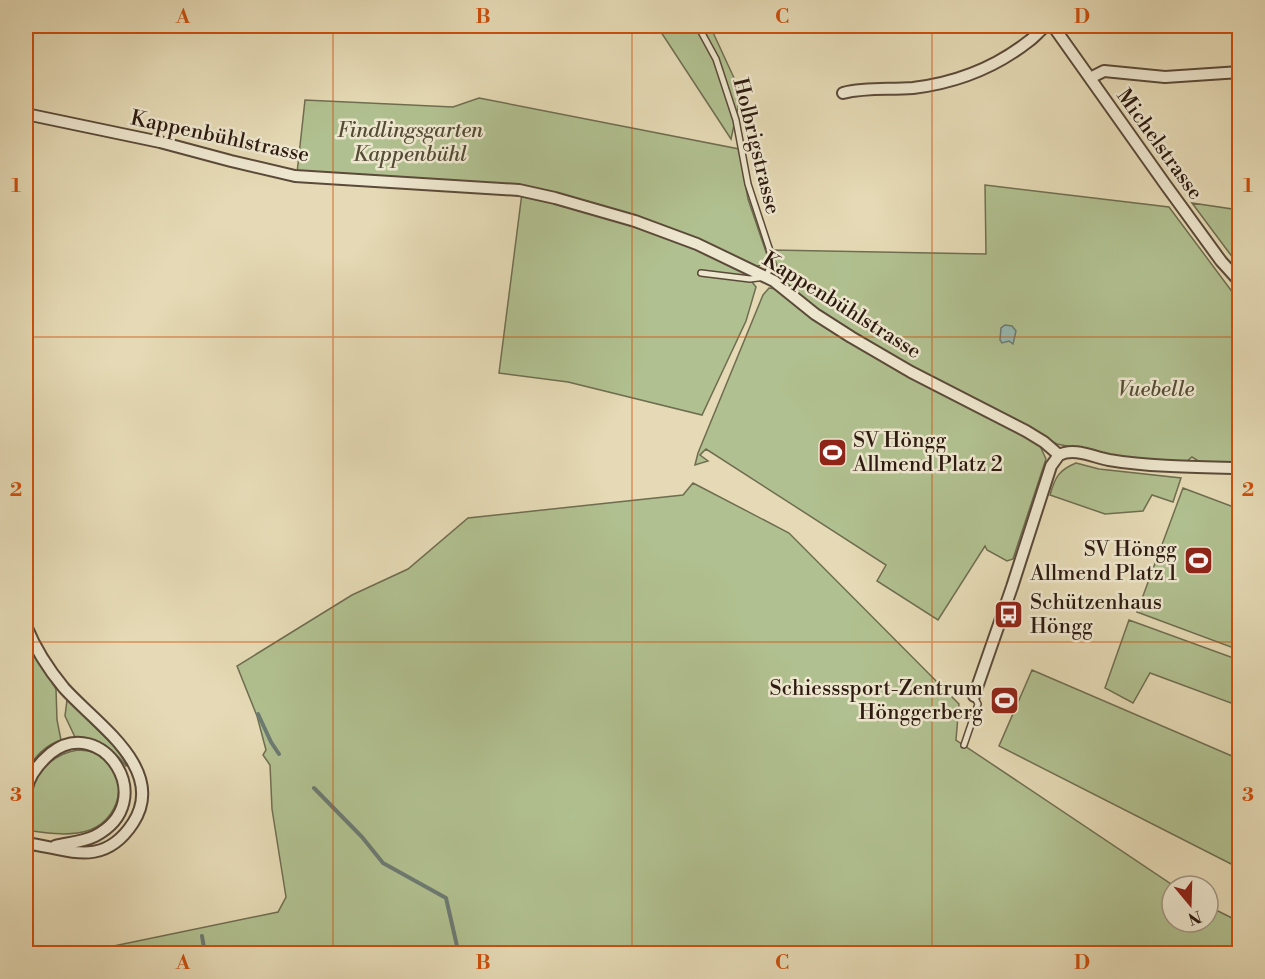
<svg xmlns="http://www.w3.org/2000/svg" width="1265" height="979" viewBox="0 0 1265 979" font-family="'Libre Bodoni',serif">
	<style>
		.green { fill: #b1c090; stroke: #6f6d50; stroke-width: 1.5 }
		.water { fill: #96bab3; stroke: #6c7a72; stroke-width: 1.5 }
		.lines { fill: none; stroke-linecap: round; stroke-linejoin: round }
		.stream { stroke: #6c7a72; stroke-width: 4 }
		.lane-casing { stroke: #5b4a39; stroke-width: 8 }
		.street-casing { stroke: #5b4a39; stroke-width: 14 }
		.lane { stroke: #eee7cf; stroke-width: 5 }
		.street { stroke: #eee7cf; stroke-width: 10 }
		.grid { fill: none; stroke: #cc500d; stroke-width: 1.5; stroke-opacity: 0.55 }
		.labels { text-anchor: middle; stroke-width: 5; stroke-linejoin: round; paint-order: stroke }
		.park-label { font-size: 21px; font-style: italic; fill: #554c36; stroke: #eee7cf }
		.street-label { font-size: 21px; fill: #2d1a10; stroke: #eee7cf }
		.poi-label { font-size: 21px; fill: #2d1a10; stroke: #eee7cf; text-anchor: start }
		.neatline { fill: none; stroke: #cc500d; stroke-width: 2 }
		.grid-label { font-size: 20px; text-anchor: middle; font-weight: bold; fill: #cc500d }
	</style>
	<rect width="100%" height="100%" fill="#e5dab5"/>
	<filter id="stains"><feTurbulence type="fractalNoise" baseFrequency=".00333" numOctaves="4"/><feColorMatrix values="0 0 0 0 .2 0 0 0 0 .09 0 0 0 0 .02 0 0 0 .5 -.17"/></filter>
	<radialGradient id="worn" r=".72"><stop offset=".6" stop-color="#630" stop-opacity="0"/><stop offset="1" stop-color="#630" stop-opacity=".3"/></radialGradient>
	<!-- green -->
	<path class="green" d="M657,26H710L741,93L731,139Z
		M479,98L739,149L748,199L767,255C765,262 762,265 754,268L555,193L297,173L305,100L453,107Z
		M985,185L1169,207L1239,301V465L1200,462L1192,457L1186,462L1131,459L1057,444L909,369L812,308L782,282L772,250L986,254Z
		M522,193L604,216L687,244L742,269L756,287L746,321L702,415L568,382L499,373Z
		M1192,203L1239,210V266Z
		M769,288L777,289L1027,436L1040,446L1046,459L1013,559L1007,561L987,550L985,546L938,620L877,581L886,565L706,449L700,455L708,461L695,465L698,453L763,295Z
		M1076,463L1099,469L1181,478L1173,502L1152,495L1143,511L1105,514L1050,495C1055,477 1059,470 1076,463Z
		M693,483L789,533L959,704L956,740L1174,886H1172V922H1208V906L1240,922L1239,954H75L278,912L286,897L272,809L270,765L263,755L266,750L257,716L237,666L352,595L408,569L468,518L683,495Z
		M1183,488L1239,509V650L1137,612Z
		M1129,620L1239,660V706L1150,673L1133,703L1105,688Z
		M26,641L56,689L57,720L61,740C45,745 35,757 26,771L27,670Z
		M1032,670L1239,759V868L999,746Z
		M67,700L117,749L127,765L126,766C111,746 99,741 75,737L65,716Z
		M78,750C83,751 88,750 92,752C131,764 125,817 90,830C69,837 47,833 26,830C26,822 24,813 26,806C30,777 50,754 78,750Z"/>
	<!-- water -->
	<path class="water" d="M1005,325L1012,326L1016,331L1013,344L1009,341L1002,343L1000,340L1001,328Z"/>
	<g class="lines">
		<!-- stream -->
		<path class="stream" d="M258,714L271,742L279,754
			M314,788L362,837L383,863L446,898L457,946L462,954
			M202,936L205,954"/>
		<defs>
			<path id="lane" d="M698,26L716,59L736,120L748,184L770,251L771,265L766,277L750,279L701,273
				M964,745L978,704L974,696"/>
			<path id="street" d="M1053,26L1165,184L1221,261L1240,282
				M1090,78L1104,71L1165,77L1240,72
				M843,93C867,87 889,90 913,88C955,83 996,67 1029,41C1035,37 1040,30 1046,26
				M26,114L160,142L231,161L295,176L519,190L555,198L635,221L697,244L774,281L815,314L851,337L911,372L1026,431L1044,442L1059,455
				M1059,455C1074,447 1093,457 1109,460C1152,467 1195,467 1240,468
				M26,626C35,648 49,670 64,688C95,723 168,769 133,823C103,869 68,849 26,843
				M974,696L1012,587L1051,466L1059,455
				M26,791C29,776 39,763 51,753C101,713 162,801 95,836C83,842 67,843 55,846"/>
		</defs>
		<!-- lane casing -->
		<use href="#lane" class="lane-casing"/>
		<!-- street casing -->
		<use href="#street" class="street-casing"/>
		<!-- lane -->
		<use href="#lane" class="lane"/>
		<!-- street -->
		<use href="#street" class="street"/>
	</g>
	<!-- grid -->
	<path class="grid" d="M333,26V954M632,26V954M932,26V954M26,337H1240M26,642H1240"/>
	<!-- icons -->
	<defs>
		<symbol id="stadium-square" viewBox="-11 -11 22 22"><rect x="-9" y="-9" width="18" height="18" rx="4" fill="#8f2418" stroke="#eee7cf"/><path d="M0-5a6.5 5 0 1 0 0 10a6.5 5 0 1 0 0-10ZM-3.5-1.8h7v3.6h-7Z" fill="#fff"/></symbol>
		<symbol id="bus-square" viewBox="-11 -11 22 22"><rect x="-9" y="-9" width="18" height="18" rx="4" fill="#8f2418" stroke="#eee7cf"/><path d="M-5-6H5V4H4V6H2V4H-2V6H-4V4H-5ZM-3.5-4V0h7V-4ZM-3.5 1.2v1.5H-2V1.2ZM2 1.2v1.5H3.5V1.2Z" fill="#fff"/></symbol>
	</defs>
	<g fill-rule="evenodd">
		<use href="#stadium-square" x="816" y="436" width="33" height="33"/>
		<use href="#stadium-square" x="1182" y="544" width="33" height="33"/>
		<use href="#bus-square" x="992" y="598" width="33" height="33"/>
		<use href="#stadium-square" x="988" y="684" width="33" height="33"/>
	</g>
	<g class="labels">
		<!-- park labels -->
		<g class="park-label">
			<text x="410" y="137">Findlingsgarten<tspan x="410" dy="24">Kappenbühl</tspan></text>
			<text x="1156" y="396">Vuebelle</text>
		</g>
		<!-- street labels -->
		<g class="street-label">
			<text transform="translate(220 136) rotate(12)" y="7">Kappenbühlstrasse</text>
			<text transform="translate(1160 144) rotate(54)" y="7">Michelstrasse</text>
			<text transform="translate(757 146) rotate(76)" y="7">Holbrigstrasse</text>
			<text transform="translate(842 305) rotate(32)" y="7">Kappenbühlstrasse</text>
		</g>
		<!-- poi labels -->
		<g class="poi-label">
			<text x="853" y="447">SV Höngg<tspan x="853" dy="24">Allmend Platz 2</tspan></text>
			<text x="1177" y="556" text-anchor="end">SV Höngg<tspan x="1177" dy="24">Allmend Platz 1</tspan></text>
			<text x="1030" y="609">Schützenhaus<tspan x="1030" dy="24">Höngg</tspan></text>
			<text x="983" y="695" text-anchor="end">Schiesssport-Zentrum<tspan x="983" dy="24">Hönggerberg</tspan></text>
		</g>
	</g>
	<!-- margin -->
	<rect width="1265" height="979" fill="none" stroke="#e5dab5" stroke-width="66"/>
	<!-- north arrow -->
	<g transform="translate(1190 904) rotate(161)"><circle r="28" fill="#eee7cf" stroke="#a19583" stroke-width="1.5"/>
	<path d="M0-4.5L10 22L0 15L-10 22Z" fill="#8f2418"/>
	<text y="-9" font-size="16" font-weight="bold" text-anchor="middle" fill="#2d1a10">N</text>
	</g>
	<rect x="33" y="33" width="1199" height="913" class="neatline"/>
	<g class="grid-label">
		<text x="183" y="23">A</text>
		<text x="483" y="23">B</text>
		<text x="782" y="23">C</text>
		<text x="1082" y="23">D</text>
		<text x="16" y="192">1</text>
		<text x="1248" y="192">1</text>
		<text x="16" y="496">2</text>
		<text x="1248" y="496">2</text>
		<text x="16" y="801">3</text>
		<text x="1248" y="801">3</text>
		<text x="183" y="969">A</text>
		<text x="483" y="969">B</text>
		<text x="782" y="969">C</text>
		<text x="1082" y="969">D</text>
	</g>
	<rect width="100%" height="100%" filter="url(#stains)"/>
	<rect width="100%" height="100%" fill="url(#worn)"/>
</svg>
